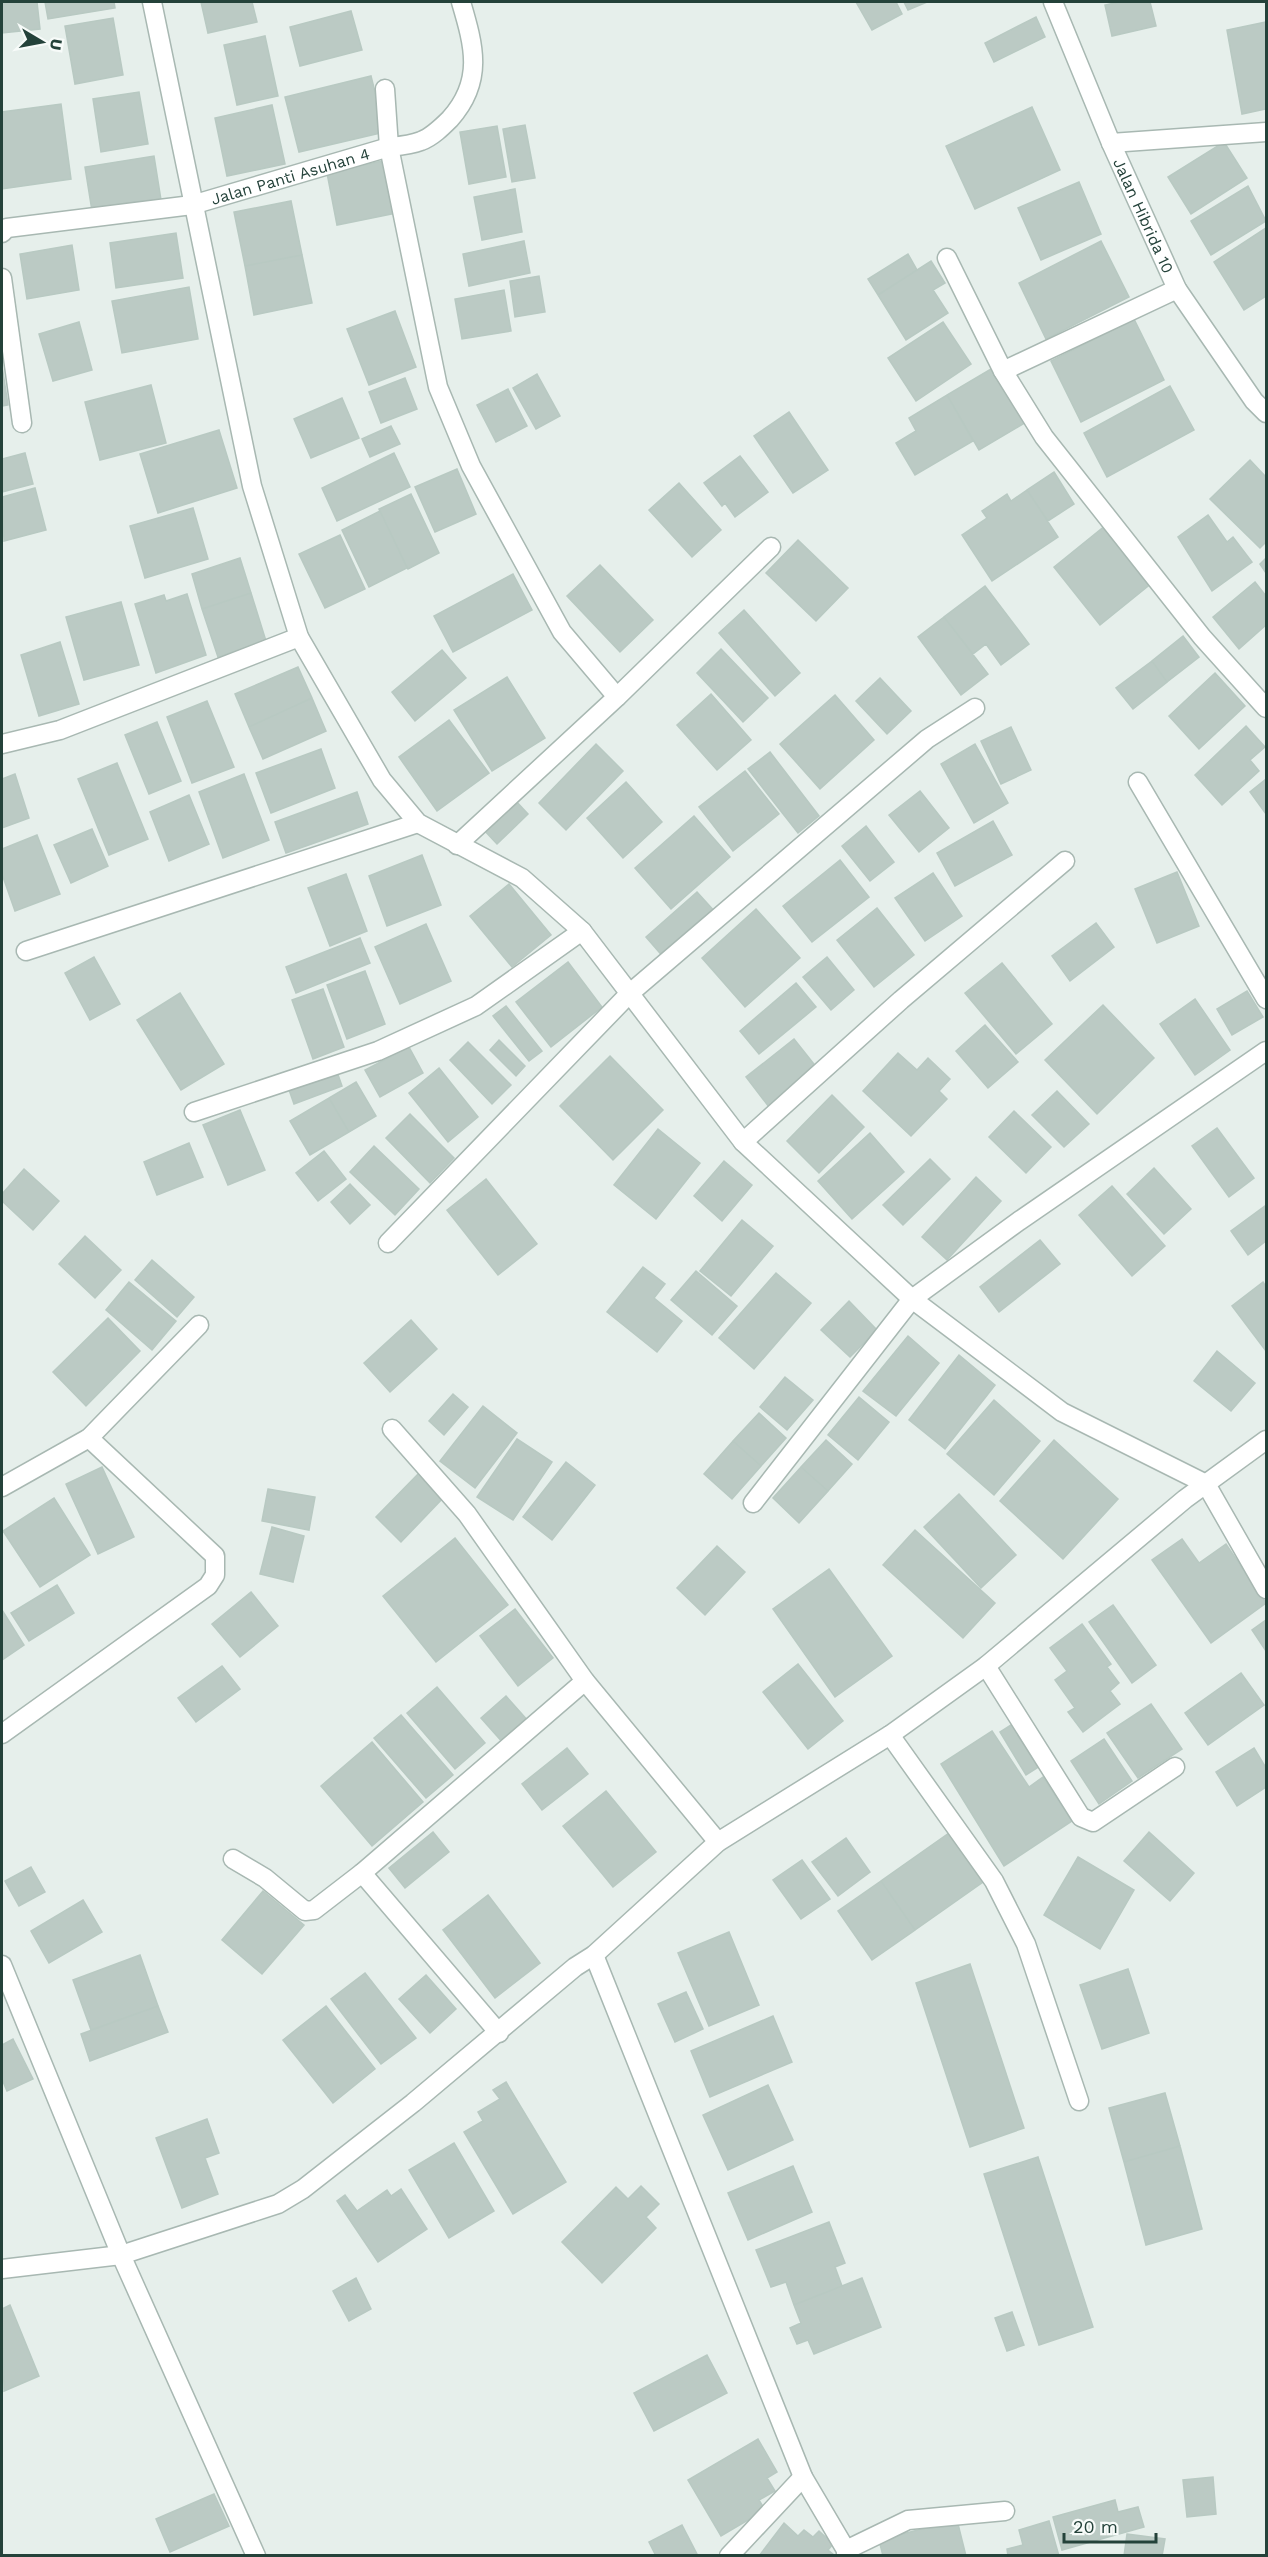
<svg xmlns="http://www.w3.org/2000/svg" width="1268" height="2557" viewBox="0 0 1268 2557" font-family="'Work Sans',sans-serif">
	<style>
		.building { fill: #bbcac4; stroke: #b8c9c2; stroke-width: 1.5 }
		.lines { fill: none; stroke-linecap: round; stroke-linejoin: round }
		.minor-casing { stroke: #a8b8b2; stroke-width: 21 }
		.minor { stroke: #fff; stroke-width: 18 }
		.labels { text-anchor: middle; stroke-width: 6; stroke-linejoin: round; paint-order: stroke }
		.street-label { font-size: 16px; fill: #24423a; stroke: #f7fbf9 }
	</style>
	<rect width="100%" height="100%" fill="#e6efeb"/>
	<!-- building -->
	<path class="building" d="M2,2H37L40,29L2,33Z
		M45,2H114L115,8L48,19Z
		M201,2H252L257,22L208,33Z
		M856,2H896L902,14L872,30Z
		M904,2H927L908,10Z
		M1119,2H1150L1156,26L1112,36L1105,5Z
		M351,11L362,50L300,66L290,27Z
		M1036,17L1045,37L994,62L985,43Z
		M113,18L123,75L75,84L65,26Z
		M1266,22V109L1242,114L1227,30Z
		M265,36L278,96L237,105L224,45Z
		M371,76L385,132L299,152L285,97Z
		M139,92L148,144L101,152L93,99Z
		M61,104L71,179L2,189V112Z
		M272,105L285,164L227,176L215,118Z
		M1032,107L1060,170L975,209L946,146Z
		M525,125L535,178L512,182L503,129Z
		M497,126L506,177L469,184L460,132Z
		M1224,142L1247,178L1191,214L1168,177Z
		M154,156L161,200L92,211L85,167Z
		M387,160L397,213L337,225L327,173Z
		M1079,182L1101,234L1041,260L1018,208Z
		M1248,186L1266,221L1211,255L1191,221Z
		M515,189L522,232L482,240L474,197Z
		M291,201L302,255L245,266L234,212Z
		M1266,228V296L1244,310L1214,262Z
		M176,233L183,278L116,288L110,243Z
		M524,241L530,273L469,286L463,254Z
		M1101,241L1129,297L1046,339L1019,283Z
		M72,245L79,290L27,299L20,254Z
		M908,254L917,270L878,295L868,279Z
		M302,255L312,303L254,315L245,266Z
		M931,261L945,283L933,290L948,313L906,340L878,295Z
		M539,276L545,312L515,317L510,281Z
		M189,287L198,339L122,353L112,301Z
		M504,290L511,331L462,339L455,299Z
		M395,311L416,367L369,385L347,329Z
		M1134,319L1164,380L1081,422L1051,361Z
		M79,322L92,370L53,381L39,334Z
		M943,322L971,364L916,401L888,358Z
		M2,366L8,405L2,406Z
		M996,366L1028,421L979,450L947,395Z
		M537,374L560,416L536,429L513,388Z
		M405,378L417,409L381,423L369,392Z
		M151,385L166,443L100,460L85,402Z
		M1170,386L1194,430L1107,477L1084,433Z
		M508,389L527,426L496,442L477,405Z
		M947,395L973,441L915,475L896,443L916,431L909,418Z
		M342,398L359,438L311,458L294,419Z
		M789,412L828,470L793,493L754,436Z
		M391,426L400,444L370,457L362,439Z
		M219,430L237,488L158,513L140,454Z
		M25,453L33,484L2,492V459Z
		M394,453L410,487L337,521L322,488Z
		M740,456L768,492L735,517L725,503L722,506L704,483Z
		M1250,460L1266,477V542L1260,548L1210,499Z
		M457,469L476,514L435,532L415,487Z
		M1054,472L1074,504L1048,521L1027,490Z
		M679,483L721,530L692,557L649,510Z
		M35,488L46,530L4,541L2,497Z
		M1027,490L1058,537L992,581L962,535L987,518L982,511L1007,494L1011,501Z
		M411,494L439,553L408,569L379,509Z
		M193,508L208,559L145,578L130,526Z
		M380,511L407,568L369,587L342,530Z
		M1208,515L1227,542L1233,537L1252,562L1212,591L1178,537Z
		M1106,525L1152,583L1100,625L1054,567Z
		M340,535L365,589L325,608L299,554Z
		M798,540L848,588L816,621L766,573Z
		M240,558L251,593L202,609L192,574Z
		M1266,558V573L1260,564Z
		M600,565L653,620L620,652L567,596Z
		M513,574L532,610L453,652L434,616Z
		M1255,582L1266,596V625L1239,649L1213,617Z
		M985,586L1029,644L1001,665L986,644L973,654L944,617Z
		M251,593L266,641L218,657L202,609Z
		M187,594L206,655L156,673L135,604L164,595L166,601Z
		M121,602L139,665L84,680L66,617Z
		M744,610L800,673L775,696L719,633Z
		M944,617L988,674L961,695L918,637Z
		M1183,636L1199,657L1167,682L1152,661Z
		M60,642L79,704L39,716L21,655Z
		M721,649L768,698L743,722L697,673Z
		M442,650L466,678L415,721L392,692Z
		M1152,661L1167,682L1133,709L1116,688Z
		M298,667L312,698L249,727L235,694Z
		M1215,673L1245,706L1199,749L1169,716Z
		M507,677L545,738L492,771L454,710Z
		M880,678L911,711L887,734L856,701Z
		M711,694L751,740L717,770L677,725Z
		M835,695L874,740L820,789L780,744Z
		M312,698L326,731L263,759L249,727Z
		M207,701L234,767L192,783L167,717Z
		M449,720L489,773L437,811L399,757Z
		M157,722L181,781L149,794L125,735Z
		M1246,726L1265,747L1250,760L1259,771L1222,805L1195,775Z
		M1011,727L1031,770L1001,784L981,741Z
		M596,744L623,771L566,830L539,803Z
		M975,744L1008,803L974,823L941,764Z
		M321,749L335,788L271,813L256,773Z
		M770,752L819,816L798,833L748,769Z
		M117,763L148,839L109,855L78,779Z
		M745,771L779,814L733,851L699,807Z
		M15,774L29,818L2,828V779Z
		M244,774L269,840L223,858L199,792Z
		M1266,779V814L1250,792Z
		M626,782L662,822L623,858L587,818Z
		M920,791L949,828L919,852L889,815Z
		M357,792L368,824L286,853L275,822Z
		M189,795L209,844L169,861L150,812Z
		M514,799L528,814L497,844L483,829Z
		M694,816L730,857L671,909L635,868Z
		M993,821L1012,855L955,886L937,853Z
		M866,826L894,862L870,881L842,846Z
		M92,829L108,866L71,883L54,845Z
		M37,835L60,894L15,911L2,874V849Z
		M422,855L441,905L387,926L369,876Z
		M840,860L869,897L812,942L783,906Z
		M1177,872L1199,926L1157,943L1135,889Z
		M933,873L962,916L925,941L895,898Z
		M346,874L367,931L330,946L308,888Z
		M509,884L551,935L512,967L470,916Z
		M697,892L716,913L665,959L646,937Z
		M877,908L914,955L874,987L837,940Z
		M756,909L800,958L745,1007L702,958Z
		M1096,923L1114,947L1070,981L1052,956Z
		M426,924L451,981L400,1004L375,947Z
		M360,938L370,963L296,993L286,967Z
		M94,957L120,1004L90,1020L65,973Z
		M827,957L854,990L831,1010L803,977Z
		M568,962L602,1007L551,1047L516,1002Z
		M1002,963L1052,1024L1016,1054L965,993Z
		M365,971L385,1024L347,1039L327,985Z
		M796,983L816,1007L759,1054L740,1031Z
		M323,989L344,1047L313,1059L292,1000Z
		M1247,991L1263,1017L1232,1035L1217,1009Z
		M180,993L224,1064L181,1090L137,1020Z
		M1195,999L1230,1050L1195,1075L1160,1024Z
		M1103,1005L1154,1058L1097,1114L1045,1060Z
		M506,1006L542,1051L529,1061L493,1016Z
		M985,1025L1018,1062L988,1088L956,1051Z
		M794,1039L817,1068L769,1107L746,1077Z
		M499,1040L525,1066L516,1076L490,1050Z
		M468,1042L511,1085L492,1104L450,1060Z
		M409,1047L423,1073L380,1097L365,1070Z
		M898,1053L917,1070L928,1058L950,1079L939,1091L947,1099L911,1136L863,1091Z
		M610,1056L663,1110L613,1160L560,1106Z
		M439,1068L478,1117L448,1142L409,1093Z
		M336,1069L342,1086L294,1104L288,1087Z
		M356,1082L376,1116L349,1132L329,1098Z
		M1057,1091L1089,1124L1064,1147L1032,1115Z
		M832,1095L864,1127L819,1173L787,1141Z
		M329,1098L349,1132L310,1155L290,1121Z
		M240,1110L265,1170L228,1185L203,1125Z
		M1014,1111L1051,1147L1026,1173L989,1137Z
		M410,1114L454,1158L430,1183L386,1138Z
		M1217,1128L1254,1178L1229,1197L1192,1146Z
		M658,1129L700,1163L656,1219L614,1185Z
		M870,1133L904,1172L852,1219L818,1181Z
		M189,1143L203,1177L157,1195L144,1162Z
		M374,1146L419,1189L395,1215L350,1172Z
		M324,1151L346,1179L318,1201L296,1173Z
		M930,1159L950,1179L903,1225L883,1205Z
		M724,1161L752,1185L722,1221L694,1196Z
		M1154,1168L1191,1209L1164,1234L1127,1194Z
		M24,1169L59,1201L33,1230L2,1201V1194Z
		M976,1177L1001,1201L947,1260L922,1237Z
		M486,1179L537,1244L498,1275L447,1210Z
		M350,1184L370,1205L350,1224L331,1202Z
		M1112,1186L1165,1246L1132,1276L1079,1215Z
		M1265,1206L1266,1241L1248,1255L1231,1231Z
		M742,1220L773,1246L731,1296L700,1271Z
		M85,1236L121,1270L95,1298L59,1264Z
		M1040,1240L1060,1264L999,1312L980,1287Z
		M152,1260L194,1297L177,1317L135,1280Z
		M643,1267L665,1284L654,1298L682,1321L657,1352L607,1312Z
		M696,1271L737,1306L712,1335L671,1300Z
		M776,1273L811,1303L754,1369L719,1338Z
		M129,1282L176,1321L152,1350L106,1310Z
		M1263,1282L1266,1287V1351L1232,1306Z
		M849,1301L877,1330L850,1357L821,1330Z
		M108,1318L140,1351L86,1406L53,1372Z
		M411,1320L437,1349L390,1392L364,1363Z
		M908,1336L939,1363L896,1416L863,1391Z
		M1217,1351L1255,1383L1231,1411L1194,1381Z
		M959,1355L995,1385L945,1449L909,1420Z
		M785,1377L813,1400L787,1430L760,1407Z
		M453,1394L468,1407L444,1435L429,1421Z
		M859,1397L889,1422L858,1460L828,1435Z
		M994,1400L1040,1441L994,1495L947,1454Z
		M483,1406L517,1433L475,1488L440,1461Z
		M759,1413L786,1438L761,1466L733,1441Z
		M517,1439L552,1462L513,1520L477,1497Z
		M826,1440L852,1464L828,1491L801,1467Z
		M1054,1440L1118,1499L1063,1559L1000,1501Z
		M733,1441L761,1466L732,1499L704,1474Z
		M566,1462L595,1485L552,1540L523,1517Z
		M102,1467L134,1537L98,1554L66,1484Z
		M801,1467L828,1491L799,1523L773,1498Z
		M419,1473L444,1497L401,1542L376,1517Z
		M268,1489L315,1497L309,1530L262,1521Z
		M959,1494L1016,1555L981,1588L924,1527Z
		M54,1498L90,1555L40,1587L3,1531Z
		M272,1527L304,1536L293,1582L260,1574Z
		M915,1530L995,1603L963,1638L883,1565Z
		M455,1538L508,1605L436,1662L383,1596Z
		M1182,1539L1199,1563L1226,1544L1266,1603L1211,1643L1152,1560Z
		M717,1546L745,1572L705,1615L677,1588Z
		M829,1569L892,1656L835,1697L773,1609Z
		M57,1585L74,1613L29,1641L11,1613Z
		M251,1592L278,1626L240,1657L212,1624Z
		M1113,1605L1156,1665L1132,1683L1089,1622Z
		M515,1609L553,1658L518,1686L480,1636Z
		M2,1610L24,1645L2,1660Z
		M1266,1620V1651L1252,1630Z
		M1082,1624L1111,1664L1107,1667L1119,1683L1110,1691L1120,1704L1083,1732L1068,1712L1075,1708L1055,1680L1067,1671L1050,1648Z
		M798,1664L843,1721L808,1749L763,1692Z
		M222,1666L240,1689L196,1722L178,1698Z
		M1241,1673L1264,1705L1208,1745L1185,1713Z
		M437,1687L485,1743L455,1769L407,1713Z
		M506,1696L529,1722L504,1744L481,1718Z
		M1151,1704L1182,1749L1138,1778L1107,1733Z
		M401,1715L453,1775L426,1798L374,1738Z
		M1014,1723L1040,1766L1026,1775L1000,1732Z
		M992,1731L1029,1787L1043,1777L1072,1821L1004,1866L941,1764Z
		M1104,1739L1132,1781L1099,1804L1071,1761Z
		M372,1742L423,1802L372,1846L321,1786Z
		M567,1748L588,1774L542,1810L522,1784Z
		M1254,1748L1266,1768V1787L1237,1806L1216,1772Z
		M606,1791L656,1852L613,1887L563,1826Z
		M433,1832L449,1852L405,1888L389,1868Z
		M1149,1832L1194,1873L1170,1901L1124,1861Z
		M949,1833L983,1882L915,1930L881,1881Z
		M846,1838L870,1872L838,1896L812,1862Z
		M1078,1857L1134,1890L1100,1949L1044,1915Z
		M802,1860L830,1899L801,1919L773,1880Z
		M31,1867L45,1892L19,1906L5,1881Z
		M881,1881L915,1930L872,1960L838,1911Z
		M263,1891L304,1925L262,1974L222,1940Z
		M488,1895L540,1963L495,1998L443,1930Z
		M83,1900L102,1932L49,1963L31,1931Z
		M729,1932L759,2005L709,2026L678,1953Z
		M140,1955L158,2006L91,2030L73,1980Z
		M970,1964L1024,2128L970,2147L916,1983Z
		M1128,1969L1149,2033L1102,2049L1080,1985Z
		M365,1973L416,2038L381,2064L331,1999Z
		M426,1975L456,2009L430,2033L399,1999Z
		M686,1992L703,2029L675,2042L658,2004Z
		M158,2006L168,2032L90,2061L81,2034Z
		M326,2006L375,2069L333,2103L283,2040Z
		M773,2016L792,2062L710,2097L691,2051Z
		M13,2039L33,2079L7,2091L2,2079V2045Z
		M506,2082L566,2182L513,2214L464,2132L483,2121L478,2112L500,2099L493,2090Z
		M768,2085L793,2140L728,2170L703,2115Z
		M1165,2093L1180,2146L1124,2162L1109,2108Z
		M207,2119L219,2153L205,2158L218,2194L182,2208L156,2138Z
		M454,2143L494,2211L449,2238L409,2170Z
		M1180,2146L1202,2229L1146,2245L1124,2162Z
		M1038,2157L1093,2327L1039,2345L984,2174Z
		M793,2166L812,2212L748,2240L728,2193Z
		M641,2186L659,2204L646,2217L656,2228L602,2283L562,2242L616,2187L628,2199Z
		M401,2189L427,2229L378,2262L337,2201L345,2195L357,2211L387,2190L391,2196Z
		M829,2222L845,2263L835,2267L842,2286L794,2305L786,2282L771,2287L756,2250Z
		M356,2278L371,2309L349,2321L333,2291Z
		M862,2278L881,2327L814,2354L808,2340L797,2344L790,2328L801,2323L794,2305Z
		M10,2305L39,2376L4,2391L2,2309Z
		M1012,2312L1024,2345L1007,2351L995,2318Z
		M707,2355L727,2393L654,2431L634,2393Z
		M758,2439L777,2472L767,2478L775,2491L759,2500L765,2510L721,2536L688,2480Z
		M1213,2477L1216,2514L1187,2517L1183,2480Z
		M214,2494L229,2526L170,2552L156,2519Z
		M1115,2500L1118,2512L1138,2507L1144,2527L1062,2550L1053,2517Z
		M957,2520L966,2556H883L879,2540Z
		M1049,2521L1059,2556H1008L1007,2549L1023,2545L1019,2530Z
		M784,2523L798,2536L804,2530L813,2537L819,2531L833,2544L828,2550L834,2555L759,2556Z
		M682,2525L698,2556H656L649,2542Z
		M1127,2534L1165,2539L1162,2556H1124Z"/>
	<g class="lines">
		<defs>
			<g id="minor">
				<path d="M152,2L252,486L299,637L382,780L418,823L522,878L582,931L743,1142L912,1299L1062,1412L1206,1484L1266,1589"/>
				<path id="s1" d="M1053,2L1111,143L1177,289L1254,401L1266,413"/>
				<path d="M385,89L389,147L438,387L471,466L562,632L617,697"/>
				<path d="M1111,143L1266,132"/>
				<path id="s2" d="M2,233L7,228L192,205L389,147C399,146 411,145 421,141C432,137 442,127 450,119C484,81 474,46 461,2"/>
				<path d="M947,258L1003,371L1044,437L1202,637L1266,708"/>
				<path d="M2,278L22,423"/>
				<path d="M1003,371L1177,289"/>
				<path d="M2,744L60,730L299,637"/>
				<path d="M1138,782L1266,999"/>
				<path d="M457,845L617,697L771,547"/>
				<path d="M26,951L418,823"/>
				<path d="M194,1112L378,1051L476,1006L582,931"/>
				<path d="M743,1142L901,1000L1065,861"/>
				<path d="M388,1243L629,994L927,739L975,708"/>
				<path d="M392,1429L467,1514L585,1681L718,1842"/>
				<path d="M2,1487L89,1438L199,1325"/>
				<path d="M753,1503L912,1299L1019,1221L1266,1051"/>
				<path d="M986,1666L1081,1817L1093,1822L1175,1767"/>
				<path d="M2,1734L208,1586L215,1575V1556L89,1438"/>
				<path d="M890,1735L994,1881L1026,1944L1079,2101"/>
				<path d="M233,1859L265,1878L305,1911L314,1910L362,1873L585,1681"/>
				<path d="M362,1873L499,2033"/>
				<path d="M594,1955L803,2477L846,2550V2556"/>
				<path d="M2,1965L121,2255L256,2556"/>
				<path d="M2,2269L121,2255L278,2204L303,2189L413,2103L575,1967L594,1955L718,1842L890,1735L986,1666L1185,1499L1266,1440"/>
				<path d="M846,2550L908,2520L1005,2511"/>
				<path d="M729,2556L803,2477"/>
			</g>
		</defs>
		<!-- minor casing -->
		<use href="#minor" class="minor-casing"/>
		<!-- minor -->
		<use href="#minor" class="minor"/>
	</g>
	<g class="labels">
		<!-- street labels -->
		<g class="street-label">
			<text dy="6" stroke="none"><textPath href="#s2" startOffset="296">Jalan Panti Asuhan 4</textPath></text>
			<text dy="6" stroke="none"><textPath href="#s1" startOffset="232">Jalan Hibrida 10</textPath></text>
		</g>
	</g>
	<!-- border -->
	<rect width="1268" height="2557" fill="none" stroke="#24423a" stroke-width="6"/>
	<!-- north arrow -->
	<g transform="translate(42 42) rotate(100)" stroke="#f7fbf9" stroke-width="4.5" paint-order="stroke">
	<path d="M0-4.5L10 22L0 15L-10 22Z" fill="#24423a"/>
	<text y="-9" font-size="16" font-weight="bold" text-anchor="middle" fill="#24423a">U</text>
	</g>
	<!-- scale -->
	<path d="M1064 2533v9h92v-9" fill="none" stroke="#24423a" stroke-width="3"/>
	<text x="1073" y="2533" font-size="18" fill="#24423a" stroke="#f7fbf9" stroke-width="4.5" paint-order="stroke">20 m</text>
</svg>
